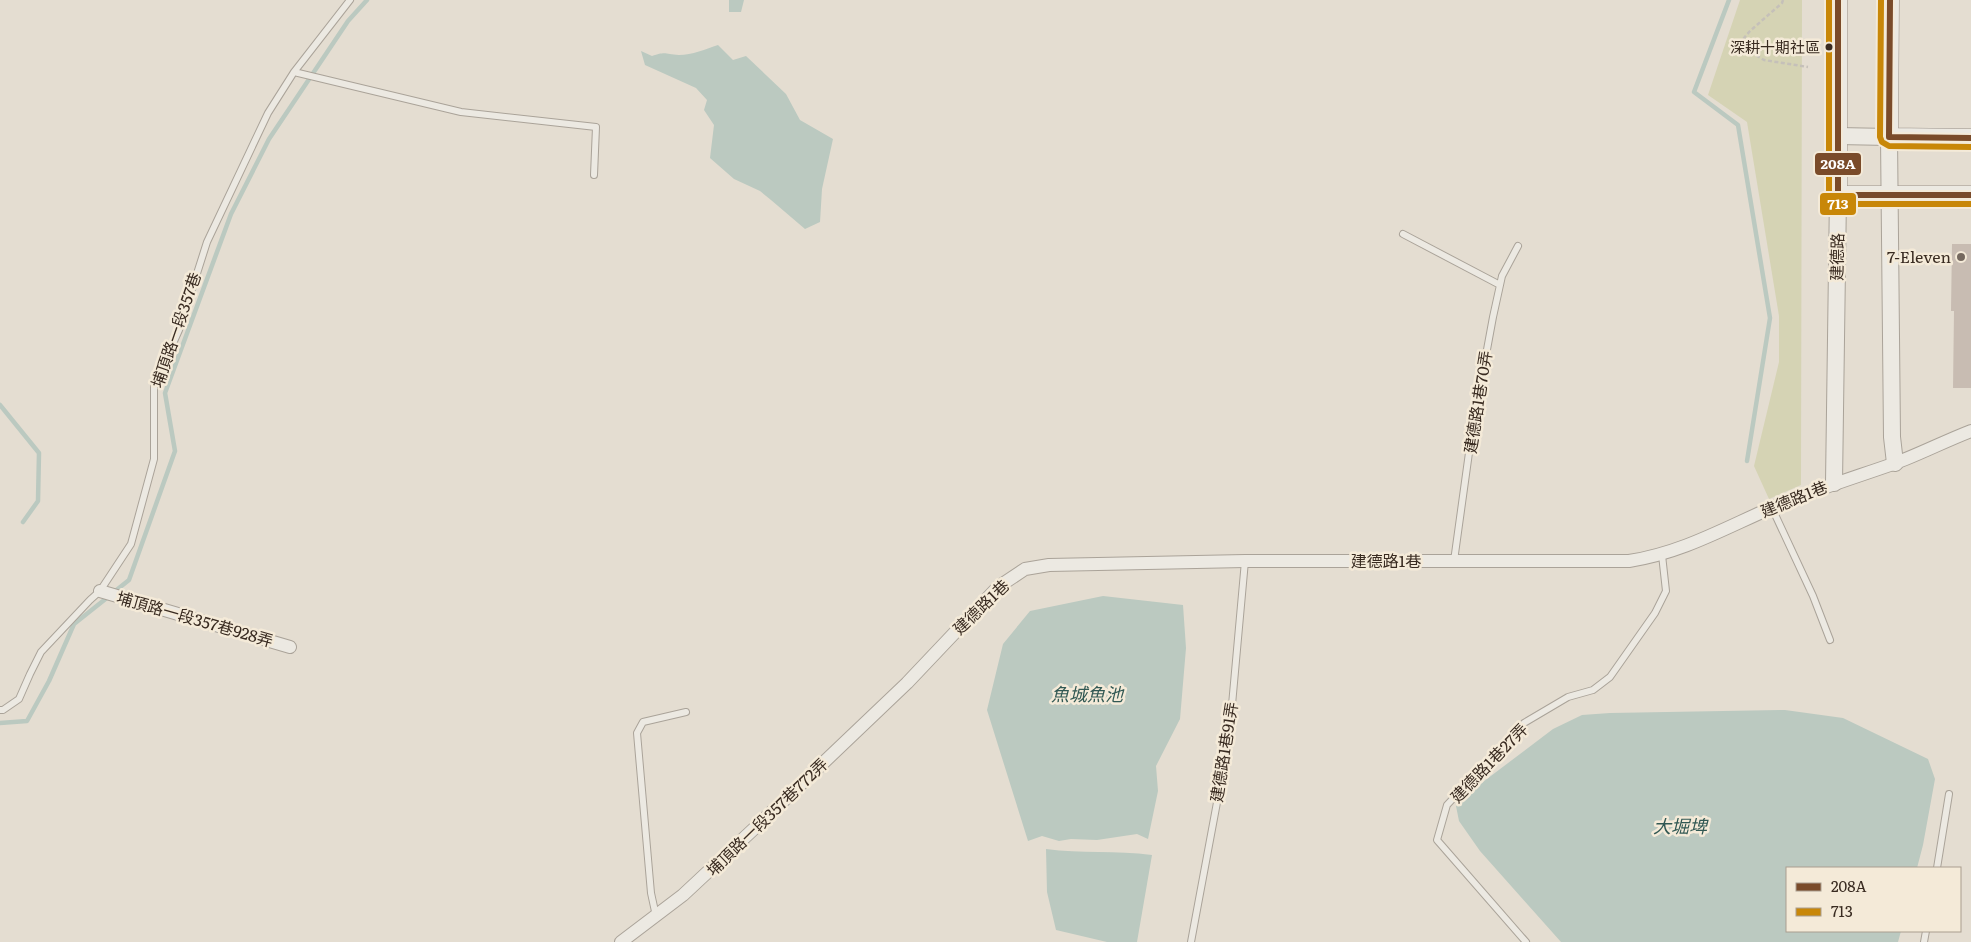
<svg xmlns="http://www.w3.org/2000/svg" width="1971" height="942" viewBox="0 0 1971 942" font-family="Literata,'Noto Sans TC',serif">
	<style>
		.green { fill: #d5d3b4 }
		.water { fill: #bbc9c0 }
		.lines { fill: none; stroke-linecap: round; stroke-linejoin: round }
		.stream { stroke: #bbc9c0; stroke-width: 4.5 }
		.building { fill: #c8bcb2 }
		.service-casing { stroke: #aaa399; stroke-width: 8 }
		.minor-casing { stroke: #aaa399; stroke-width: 14 }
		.tertiary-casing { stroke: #aaa399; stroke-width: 18 }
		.secondary-casing { stroke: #9a928a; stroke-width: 19 }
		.path { stroke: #c5c0b9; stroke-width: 2.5; stroke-dasharray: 4 2.5; stroke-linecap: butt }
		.service { stroke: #ece9e2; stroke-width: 6 }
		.minor { stroke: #ece9e2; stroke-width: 12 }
		.tertiary { stroke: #ece9e2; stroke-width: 16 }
		.secondary { stroke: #ece9e2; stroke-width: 18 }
		.bus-1-casing { stroke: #f4ead8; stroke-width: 10 }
		.bus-2-casing { stroke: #f4ead8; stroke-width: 10 }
		.bus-1 { stroke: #7a4b2a; stroke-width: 6 }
		.bus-2 { stroke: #c88708; stroke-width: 6 }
		.bus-dot { fill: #392b21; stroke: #f4ead8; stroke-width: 2 }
		.poi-dot { fill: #75695f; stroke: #f4ead8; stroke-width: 2 }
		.labels { text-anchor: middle; stroke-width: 5; stroke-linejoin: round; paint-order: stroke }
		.bus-label { font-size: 15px; fill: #392b21; stroke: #f4ead8; text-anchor: end }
		.street-label { font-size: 16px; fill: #392b21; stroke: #f4ead8 }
		.poi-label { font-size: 16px; fill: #392b21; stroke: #f4ead8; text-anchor: end }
		.water-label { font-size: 18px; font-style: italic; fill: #315853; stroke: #f4ead8 }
		.line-badge { stroke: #f4ead8; stroke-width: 2 }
		.badge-label { font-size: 14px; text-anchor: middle; font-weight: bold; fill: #fff }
	</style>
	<rect width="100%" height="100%" fill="#e4ddd1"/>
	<!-- green -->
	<path class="green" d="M1740,0H1802L1801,485L1769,499L1754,466L1779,362V316L1747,122L1708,95Z"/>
	<!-- water -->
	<path class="water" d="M729,0H744L741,12H729Z
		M718,45L733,60L746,56L786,94L800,120L833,139L822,189L820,222L805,229L771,200L760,191L734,179L710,158L714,125L704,110L707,100L696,88L645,65L641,51L652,56C666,51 665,54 679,55C692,55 706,49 718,45Z
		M1103,596L1183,605L1186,648L1180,719L1156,766L1158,791L1148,839L1137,834L1097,840L1071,839L1059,841L1042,836L1028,841L987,710L1003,644L1030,611Z
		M1785,710L1843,718L1928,759L1935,779L1923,845L1917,868H1787V931H1901L1898,942H1561L1480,851L1459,821L1456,806L1475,788L1553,729L1582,715L1610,713Z
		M1046,849C1081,854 1116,850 1152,855L1137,942H1107L1056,930L1047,892Z"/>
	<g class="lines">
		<!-- stream -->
		<path class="stream" d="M1729,0L1694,92L1738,125L1770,318L1747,461
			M0,405L39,453L38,501L23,522
			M114,592L129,580L175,451L165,393L231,214L269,139L348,21L367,0
			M0,723L27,721L49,681L74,624L108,597"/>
	</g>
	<!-- building -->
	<path class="building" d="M1952,244H1971V388H1953L1954,311H1951Z"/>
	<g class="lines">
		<defs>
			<path id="service" d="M294,72L461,112L596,127L594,175
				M1403,234L1500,285
				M1772,508L1813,596L1830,640
				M1454,561L1472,431L1493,317L1502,276L1518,246
				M0,710H3L19,699L30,674L41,652L90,600L100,591L131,544L154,459V386L179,330L207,242L268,113L294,72L350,0
				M1937,868L1949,794
				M656,916L651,893L637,733L643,722L686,712
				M1191,942L1229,738L1245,561
				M1526,942L1437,840L1447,805L1524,723L1568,697L1593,690L1610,677L1655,613L1666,591L1662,555
				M1924,942L1926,931"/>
			<path id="minor" d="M100,591L290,647
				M621,942L683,895L758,825L907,683L998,587L1025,569L1049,565L1245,561H1629C1681,553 1723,529 1771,508C1811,491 1853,478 1893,464C1920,454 1945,441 1971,431"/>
			<path id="tertiary" d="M1838,136L1889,137L1892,437L1895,463
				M1834,483L1838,195"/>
			<path id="secondary" d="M1838,0V195H1971
				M1890,0L1889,137L1971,138"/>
		</defs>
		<!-- service casing -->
		<use href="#service" class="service-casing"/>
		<!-- minor casing -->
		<use href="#minor" class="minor-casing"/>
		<!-- tertiary casing -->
		<use href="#tertiary" class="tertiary-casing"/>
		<!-- secondary casing -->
		<use href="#secondary" class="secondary-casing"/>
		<!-- path -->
		<path class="path" d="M1783,0L1782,3L1750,31L1744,38L1747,50L1764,60L1808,67"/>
		<!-- service -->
		<use href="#service" class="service"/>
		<!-- minor -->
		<use href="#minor" class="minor"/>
		<!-- tertiary -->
		<use href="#tertiary" class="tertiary"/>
		<!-- secondary -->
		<use href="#secondary" class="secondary"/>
		<defs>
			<path id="bus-1" d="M1838,0V195H1971
				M1890,0L1889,137L1971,138"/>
			<path id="bus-2" d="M1829,0V195L1831,200L1838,204H1971
				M1881,0L1880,137L1882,142L1889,146L1971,147"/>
		</defs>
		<!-- bus-1 casing -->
		<use href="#bus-1" class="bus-1-casing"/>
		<!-- bus-2 casing -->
		<use href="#bus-2" class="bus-2-casing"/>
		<!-- bus-1 -->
		<use href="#bus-1" class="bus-1"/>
		<!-- bus-2 -->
		<use href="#bus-2" class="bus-2"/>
	</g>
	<!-- markers -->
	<circle class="bus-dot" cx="1829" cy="47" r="4.5"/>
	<circle class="poi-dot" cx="1961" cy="257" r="5"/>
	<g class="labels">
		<!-- bus labels -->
		<g class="bus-label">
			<text x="1820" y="53">深耕十期社區</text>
		</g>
		<!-- street labels -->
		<g class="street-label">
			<text transform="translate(1837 257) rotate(-89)" y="6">建德路</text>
			<text transform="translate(176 330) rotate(-71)" y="6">埔頂路一段357巷</text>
			<text transform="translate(1478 402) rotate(-81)" y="6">建德路1巷70弄</text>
			<text transform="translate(1794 499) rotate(-22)" y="6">建德路1巷</text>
			<text x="1386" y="567">建德路1巷</text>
			<text transform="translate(981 607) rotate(-44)" y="6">建德路1巷</text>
			<text transform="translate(195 619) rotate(16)" y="6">埔頂路一段357巷928弄</text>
			<text transform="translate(1224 752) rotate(-81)" y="6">建德路1巷91弄</text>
			<text transform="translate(1489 763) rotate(-46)" y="6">建德路1巷27弄</text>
			<text transform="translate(767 817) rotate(-44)" y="6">埔頂路一段357巷772弄</text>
		</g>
		<!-- poi labels -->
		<g class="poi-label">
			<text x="1951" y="263">7-Eleven</text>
		</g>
		<!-- water labels -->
		<g class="water-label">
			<text x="1087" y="701">魚城魚池</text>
			<text x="1680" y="833">大堀埤</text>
		</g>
	</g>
	<g class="line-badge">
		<rect x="1814" y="152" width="48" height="24" rx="5" fill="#7a4b2a"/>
		<rect x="1819" y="192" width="38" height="24" rx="5" fill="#c88708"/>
	</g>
	<g class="badge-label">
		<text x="1838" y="169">208A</text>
		<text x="1838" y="209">713</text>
	</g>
	<!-- legend -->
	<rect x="1786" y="867" width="175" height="65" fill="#f4ead8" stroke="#a99e8f"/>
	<rect x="1796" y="883" width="25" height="8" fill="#7a4b2a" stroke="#a99e8f"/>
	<text x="1831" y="892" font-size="15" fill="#392b21">208A</text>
	<rect x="1796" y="908" width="25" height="8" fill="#c88708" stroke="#a99e8f"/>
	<text x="1831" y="917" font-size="15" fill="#392b21">713</text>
</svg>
